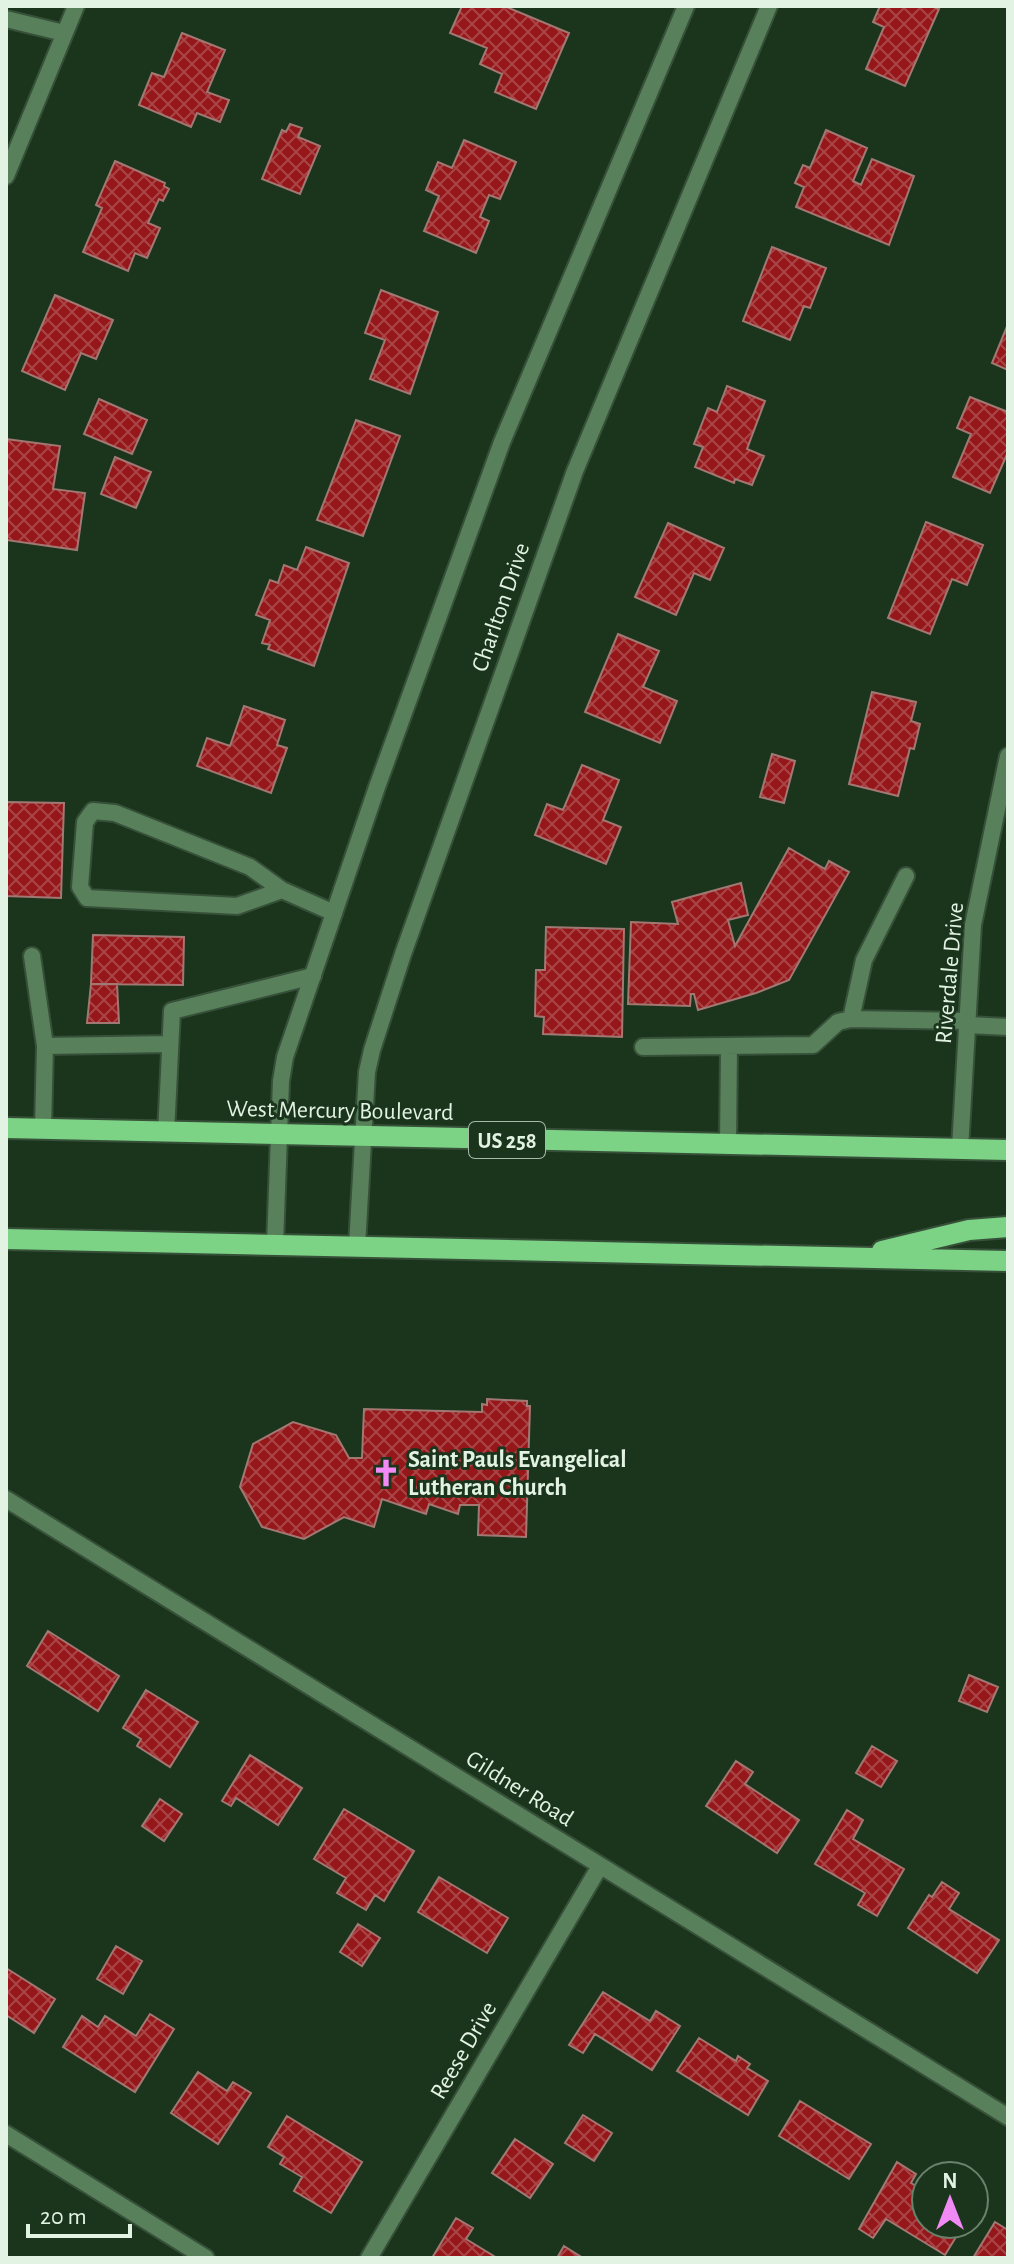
<svg xmlns="http://www.w3.org/2000/svg" width="1014" height="2264" viewBox="0 0 1014 2264" font-family="'Alegreya Sans',sans-serif">
	<style>
		.building { fill: url(#building-cross-hatch); stroke: #a27873; stroke-width: 2 }
		.lines { fill: none; stroke-linecap: round; stroke-linejoin: round }
		.service-casing { stroke: #375039; stroke-width: 20 }
		.minor-casing { stroke: #375039; stroke-width: 20 }
		.primary-casing { stroke: #375039; stroke-width: 24 }
		.service { stroke: #58805b; stroke-width: 16 }
		.minor { stroke: #58805b; stroke-width: 16 }
		.primary { stroke: #7cd285; stroke-width: 20 }
		.labels { text-anchor: middle; stroke-width: 6; stroke-linejoin: round; paint-order: stroke }
		.shield { fill: #1b351d; stroke: #a7baa8; stroke-width: 2 }
		.shield-label { font-size: 22px; font-weight: bold; fill: #e3f3e3 }
		.street-label { font-size: 24px; fill: #e3f3e3; stroke: #1b351d }
		.poi-label { font-size: 24px; font-weight: bold; fill: #e3f3e3; stroke: #1b351d; text-anchor: start }
	</style>
	<defs>
		<pattern id="building-cross-hatch" width="8" height="8" patternUnits="userSpaceOnUse" patternTransform="scale(2)"><rect width="8" height="8" fill="#95171a"/><path d="M0 0l8 8M0 8l8-8" fill="none" stroke="#a94546"/></pattern>
	</defs>
	<rect width="100%" height="100%" fill="#1b351d"/>
	<!-- building -->
	<path class="building" d="M462,6H504L569,33L536,109L495,92L502,74L480,64L487,48L450,33Z
		M880,6H932L939,9L905,86L866,69L884,27L873,22Z
		M182,33L225,50L207,92L229,100L220,122L197,113L191,127L139,105L152,73L164,77Z
		M290,124L302,128L298,137L320,146L300,194L262,179L282,130L286,132Z
		M826,130L867,148L853,181L861,185L872,159L914,176L889,245L796,207L804,187L795,183L803,165L810,168Z
		M464,140L516,162L500,199L489,195L480,217L489,221L476,253L424,231L439,196L426,190L438,162L452,168Z
		M115,161L165,183L164,186L169,189L163,201L159,199L148,223L160,228L147,258L135,253L128,271L83,252L102,208L96,205Z
		M772,247L826,268L810,308L804,306L790,340L743,321Z
		M381,290L438,312L410,394L370,379L385,340L365,333Z
		M55,295L113,320L96,359L81,353L65,390L22,371Z
		M1008,324V370L992,363Z
		M727,386L765,401L747,449L764,456L752,485L735,479L734,483L695,467L703,447L694,444L708,408L717,412Z
		M970,397L1008,412V452L990,493L953,477L971,434L957,428Z
		M99,399L147,420L132,454L84,434Z
		M356,420L400,436L363,536L317,520Z
		M6,439L60,446L53,489L85,493L77,550L6,540Z
		M115,457L151,472L136,508L101,494Z
		M926,522L983,545L967,585L952,579L930,634L888,618Z
		M668,523L724,548L710,580L694,573L676,615L635,597Z
		M306,547L349,563L314,666L268,649L270,645L262,643L270,620L256,615L270,580L278,583L284,565L297,570Z
		M618,634L659,651L643,687L677,701L660,743L585,712Z
		M872,692L916,702L911,721L920,724L914,749L910,748L898,796L849,784Z
		M244,706L285,720L277,745L287,748L271,793L197,766L207,738L230,746Z
		M772,754L795,761L784,803L760,797Z
		M582,765L619,780L603,820L621,827L606,864L535,835L547,804L563,810Z
		M6,802L64,803L61,898L6,896Z
		M789,848L825,869L829,861L849,872L789,980L756,993L698,1010L694,994H691L690,1006L628,1004L631,922L678,924L672,902L741,883L748,915L728,920L735,946Z
		M546,927L624,929L622,1037L543,1034L544,1017L535,1016L536,970H545Z
		M93,935L184,937L183,985L91,984Z
		M91,984H117L119,1023H87Z
		M487,1399L527,1401V1406H530L526,1537L478,1535L479,1505H460L458,1514L429,1504L426,1514L382,1499L374,1527L344,1517L304,1539L262,1527L240,1487L253,1444L293,1422L336,1435L349,1458H362L364,1409L482,1412V1404L487,1405Z
		M48,1631L119,1676L98,1711L27,1666Z
		M969,1675L998,1687L987,1712L959,1701Z
		M146,1690L198,1722L170,1767L137,1746L141,1739L123,1728Z
		M872,1746L897,1761L881,1787L856,1773Z
		M250,1755L302,1788L278,1825L236,1798L231,1806L222,1801Z
		M736,1761L753,1772L745,1784L799,1820L777,1853L706,1806Z
		M160,1799L182,1814L164,1841L142,1826Z
		M344,1809L414,1851L384,1901L375,1895L366,1910L337,1893L346,1878L314,1859Z
		M847,1810L863,1820L853,1839L904,1869L877,1916L858,1905L865,1893L815,1864Z
		M439,1877L508,1918L487,1953L418,1912Z
		M942,1882L959,1893L949,1909L999,1940L977,1973L908,1928L929,1895L932,1897Z
		M358,1924L380,1938L362,1966L340,1952Z
		M116,1946L142,1961L123,1994L97,1979Z
		M6,1968L55,1999L34,2033L6,2015Z
		M603,1992L650,2021L656,2011L680,2026L652,2070L595,2034L583,2053L569,2045Z
		M150,2014L174,2029L135,2092L63,2047L82,2016L98,2027L105,2016L136,2036Z
		M699,2038L736,2061L738,2056L750,2064L747,2068L768,2081L748,2115L677,2071Z
		M198,2072L227,2091L233,2082L251,2093L218,2144L171,2113Z
		M800,2101L871,2144L849,2179L779,2136Z
		M583,2115L612,2133L594,2161L565,2143Z
		M287,2116L362,2162L331,2213L294,2191L302,2177L280,2164L284,2157L268,2147Z
		M515,2139L553,2164L530,2198L492,2173Z
		M897,2162L916,2174L911,2183L926,2192V2224H964L945,2255L886,2219L873,2238L859,2229Z
		M456,2218L473,2228L466,2239L497,2258H432Z
		M995,2222L1008,2230V2258H973Z
		M564,2246L583,2258H557Z"/>
	<g class="lines">
		<defs>
			<path id="service" d="M282,890L237,906L87,898L80,887L85,822L93,811L115,813L250,867L282,890L334,913
				M32,956L45,1046
				M851,1019L864,960L906,876
				M967,1025L1008,1027
				M643,1047L813,1045L838,1022L851,1019L967,1021
				M43,1128L45,1046L170,1044
				M166,1133L172,1011L313,976
				M728,1144L729,1046"/>
			<path id="minor" d="M6,19L64,33
				M6,176L76,6
				M960,1149L973,925L1008,756
				M275,1244L281,1081L285,1057L377,787L502,442L686,6
				M357,1246L367,1072L372,1050L403,954L575,471L769,6
				M6,1499L1008,2117
				M6,2134L206,2258
				M369,2258L600,1866"/>
			<path id="primary" d="M6,1128L1008,1150
				M6,1239L1008,1261
				M882,1251L969,1230L1008,1227"/>
		</defs>
		<!-- service casing -->
		<use href="#service" class="service-casing"/>
		<!-- minor casing -->
		<use href="#minor" class="minor-casing"/>
		<!-- primary casing -->
		<use href="#primary" class="primary-casing"/>
		<!-- service -->
		<use href="#service" class="service"/>
		<!-- minor -->
		<use href="#minor" class="minor"/>
		<!-- primary -->
		<use href="#primary" class="primary"/>
	</g>
	<!-- icons -->
	<defs>
		<symbol id="church-bare" viewBox="-9 -9 18 18"><path d="M-1.2-6h2.4v3.5h3.3v2.4h-3.3V6h-2.4V-.1h-3.3v-2.4h3.3Z" fill="#f18af4" stroke="#1b351d" stroke-width="2.5" paint-order="stroke"/></symbol>
	</defs>
	<g fill-rule="evenodd">
		<use href="#church-bare" x="366" y="1453" width="40" height="40"/>
	</g>
	<g class="labels">
		<!-- shield labels -->
		<rect class="shield" x="469" y="1122" width="76" height="36" rx="6"/>
		<g class="shield-label">
			<text x="507" y="1148">US 258</text>
		</g>
		<!-- street labels -->
		<g class="street-label">
			<text transform="translate(500 607) rotate(-71)" y="8">Charlton Drive</text>
			<text transform="translate(949 973) rotate(-85)" y="8">Riverdale Drive</text>
			<text transform="translate(340 1110) rotate(1)" y="8">West Mercury Boulevard</text>
			<text transform="translate(520 1788) rotate(32)" y="8">Gildner Road</text>
			<text transform="translate(463 2050) rotate(-60)" y="8">Reese Drive</text>
		</g>
		<!-- poi labels -->
		<g class="poi-label">
			<text x="408" y="1467">Saint Pauls Evangelical<tspan x="408" dy="28">Lutheran Church</tspan></text>
		</g>
	</g>
	<!-- border -->
	<rect width="1014" height="2264" fill="none" stroke="#e3f3e3" stroke-width="16"/>
	<!-- north arrow -->
	<g transform="translate(950 2200)"><circle r="38" fill="#1b351d" stroke="#6b816c" stroke-width="2"/>
	<path d="M0-6L14 30L0 20L-14 30Z" fill="#f18af4"/>
	<text y="-12" font-size="22" font-weight="bold" text-anchor="middle" fill="#e3f3e3">N</text>
	</g>
	<!-- scale -->
	<path d="M28 2224v12h102v-12" fill="none" stroke="#e3f3e3" stroke-width="4"/>
	<text x="40" y="2224" font-size="24" fill="#e3f3e3" stroke="#1b351d" stroke-width="6" paint-order="stroke">20 m</text>
</svg>
